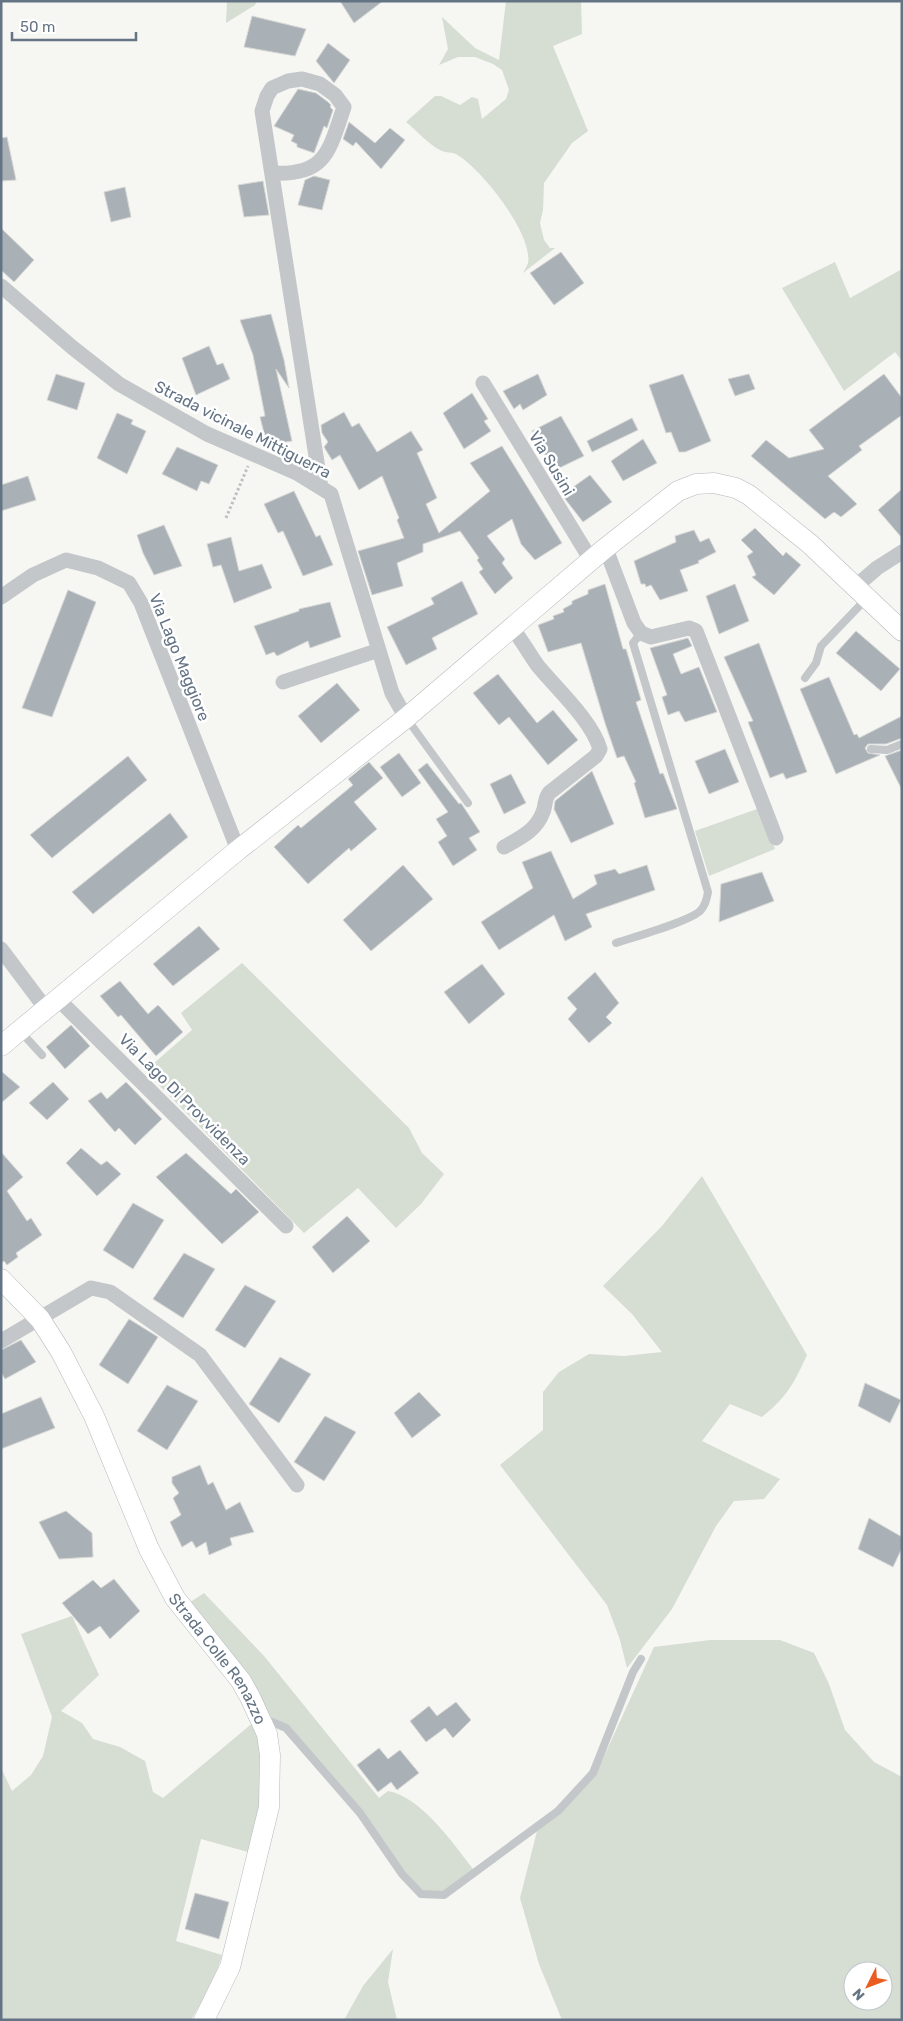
<svg xmlns="http://www.w3.org/2000/svg" width="903" height="2021" viewBox="0 0 903 2021" font-family="Rubik,sans-serif">
	<style>
		.green { fill: #d6ddd3; fill-rule: evenodd }
		.building { fill: #a9b1b7; stroke: #d7d7d5 }
		.lines { fill: none; stroke-linecap: round; stroke-linejoin: round }
		.secondary-casing { stroke: #b5babf; stroke-width: 21 }
		.path { stroke: #bdbfc1; stroke-width: 3; stroke-dasharray: 2.5 2.5; stroke-linecap: butt }
		.lane { stroke: #c3c7ca; stroke-width: 8 }
		.street { stroke: #c3c7ca; stroke-width: 15 }
		.secondary { stroke: #fff; stroke-width: 20 }
		.labels { text-anchor: middle; stroke-width: 5; stroke-linejoin: round; paint-order: stroke }
		.street-label { font-size: 16px; fill: #647485; stroke: #fff }
	</style>
	<rect width="100%" height="100%" fill="#f6f6f2"/>
	<!-- green -->
	<path class="green" d="M227,1H257L255,5L226,23Z
		M506,1H581L582,34L553,46L588,131L572,143L544,183L543,210L540,223L544,240L550,248H555L523,273C524,271 527,266 528,263C533,234 481,168 456,154C452,152 446,153 442,151C429,145 417,131 406,122L435,96H441L460,105L472,97L478,99L482,119L506,99L509,90L502,70L493,64L475,57H458L439,65L448,49L442,17L475,48L499,60Z
		M835,262L850,298L902,269V361L895,352L844,391L782,288Z
		M760,808L775,849L709,876L695,831Z
		M242,963L409,1128L422,1153L444,1174L421,1204L396,1228L358,1188L304,1233L145,1071L192,1030L181,1013Z
		M702,1176L807,1355C794,1383 787,1397 762,1417L730,1404L702,1441L780,1479L764,1499L734,1501L716,1526L672,1609L627,1668L620,1640L607,1605L500,1465L543,1430V1392L559,1372L589,1354L624,1356L662,1352L632,1314L603,1286L662,1226Z
		M204,1593L264,1656L379,1798L388,1791C421,1797 453,1843 473,1869L443,1894H423L290,1727L266,1714L186,1605Z
		M72,1616L99,1675L61,1711L82,1723L93,1739L120,1747L145,1761L153,1792L163,1798L255,1721L267,1762L255,1854L201,1839L176,1941L222,1955L213,1983L191,2020H1V1768L12,1791L31,1775L43,1756L52,1717L21,1634Z
		M710,1640H780L814,1653L829,1684L845,1730L874,1762L902,1777V2020H562L539,1964L520,1898L537,1831L558,1816L595,1776L654,1647ZM853,1971H883V2001H853Z
		M393,1949L388,1982L397,2020H344L363,1986Z"/>
	<!-- building -->
	<path class="building" d="M340,1H383L354,23Z
		M252,16L306,29L295,56L244,47Z
		M328,43L350,60L334,83L316,61Z
		M298,89L316,93L328,102L331,105L330,107L333,110L327,128L324,126L314,153L297,147V144L291,141L294,135L274,126Z
		M349,122L375,143L390,128L405,140L381,169L356,142L353,146L343,139Z
		M7,137L16,180L1,181V138Z
		M314,176L330,180L322,210L298,205L305,180Z
		M263,181L269,215L244,217L238,185Z
		M125,187L131,217L111,222L104,192Z
		M1,228L34,260L14,282L1,270Z
		M561,252L584,283L554,305L530,273Z
		M271,314L284,360L289,388L276,369L292,441L267,445L260,417L265,416L253,355L240,320Z
		M209,346L217,365L223,363L230,379L196,395L182,358Z
		M56,374L85,383L77,410L47,400Z
		M538,374L547,395L523,410L520,404L514,409L503,391Z
		M683,374L711,441L685,452H679L671,432L666,433L649,385Z
		M749,374L755,389L735,396L728,379Z
		M884,374L902,398V415L859,446L862,450L828,476L857,504L841,517L834,512L825,519L751,456L766,440L789,458L824,449L809,430Z
		M472,393L488,419L484,421L491,431L464,449L443,413Z
		M344,412L352,427L359,423L377,452L411,431L423,450L417,453L437,498L426,504L439,533L490,491L470,463L502,446L562,543L535,560L521,544L512,519L487,536L505,559L502,563L513,578L495,594L479,572L483,569L477,560L479,558L460,531L423,544V552L397,563L403,586L372,595L358,551L404,538L397,520L399,518L382,476L359,490L340,455L332,460L324,447L328,442L322,433L321,425Z
		M117,413L133,420L131,424L146,431L127,474L97,458Z
		M561,416L584,456L553,471L532,431Z
		M632,418L638,430L592,452L587,441Z
		M643,439L657,463L623,481L611,461Z
		M177,447L218,465L209,484L201,481L197,491L162,474Z
		M590,475L612,502L583,522L562,495Z
		M28,476L36,500L1,511V485Z
		M902,489V538L878,510Z
		M294,491L316,537L320,535L333,565L303,576L283,531L278,533L264,504Z
		M164,525L182,566L154,575L143,553L137,535Z
		M755,528L783,556L786,552L801,565L774,595L752,577L756,575L747,556L753,552L741,540Z
		M694,530L700,542L709,538L716,552L698,561L699,563L680,570L688,591L660,600L651,585L646,587L645,584H641L634,561L676,542L675,536Z
		M231,537L239,571L262,564L272,588L234,603L221,565L213,567L207,544Z
		M462,581L478,614L432,638L437,649L406,665L387,627L434,604L431,598Z
		M605,584L623,649H626L630,662L641,700L636,702L660,774L663,773L677,809L645,818L634,783L636,782L624,756L617,758L605,723L581,643L548,652L538,625L554,619L553,616L564,612L563,609L572,604V601L588,594V590Z
		M735,584L749,621L719,634L706,596Z
		M68,590L96,602L52,717L22,708Z
		M330,602L341,637L310,648L308,641L277,656L274,652L266,655L254,626L299,611V609Z
		M856,631L900,669L881,691L836,653Z
		M688,638L692,646L673,654L681,674L699,667L717,712L685,722L679,711L668,715L662,697L667,695L650,648Z
		M759,643L807,772L786,779L783,773L770,778L748,722L753,721L724,657Z
		M498,674L537,723L553,710L578,740L548,765L509,717L499,725L473,693Z
		M829,677L854,735L857,734L859,738L902,716V738L886,744H868L865,748L868,753L880,755L836,774L800,689Z
		M337,683L360,710L321,743L298,716Z
		M725,749L739,782L709,794L695,761Z
		M902,750V790L885,756Z
		M399,753L421,783L402,797L380,767Z
		M128,756L147,780L52,858L30,835Z
		M369,762L383,778L354,802L377,829L351,851L349,848L308,884L274,847L298,825L301,828L353,785L348,779Z
		M427,763L459,804L461,803L480,832L469,838L477,850L453,866L438,842L447,836L436,819L448,812L418,770Z
		M592,771L614,824L571,843L554,809L555,801Z
		M511,774L526,803L504,814L490,784Z
		M170,813L188,837L93,914L72,892Z
		M551,851L573,899L597,884L594,875L615,869L619,874L647,865L655,890L586,914L592,927L565,941L554,915L499,950L481,922L533,888L522,862Z
		M403,865L433,899L371,951L343,920Z
		M762,872L774,901L719,922L721,884Z
		M199,926L220,949L173,986L153,964Z
		M482,964L505,994L469,1024L444,992Z
		M595,972L619,1003L606,1017L612,1023L589,1043L568,1019L577,1009L567,998Z
		M120,981L148,1014L158,1005L183,1032L156,1056L121,1015L118,1017L100,996Z
		M71,1025L90,1046L65,1069L46,1047Z
		M1,1071L20,1087L1,1103Z
		M53,1082L69,1099L47,1120L29,1103Z
		M126,1082L162,1119L135,1145L119,1128L115,1132L88,1101L101,1092L107,1099Z
		M81,1148L101,1165L107,1161L121,1174L97,1196L66,1163Z
		M1,1152L23,1177L7,1191L27,1221L31,1218L42,1235L16,1253L18,1257L7,1265L4,1261L1,1263Z
		M186,1153L231,1194L236,1189L259,1212L222,1244L156,1177Z
		M133,1203L164,1220L133,1269L103,1250Z
		M347,1216L370,1241L333,1273L312,1247Z
		M184,1253L215,1269L183,1318L153,1299Z
		M245,1285L276,1301L245,1348L215,1330Z
		M129,1319L158,1337L128,1384L99,1365Z
		M21,1340L36,1362L5,1379L1,1372V1350Z
		M280,1357L311,1374L279,1423L249,1404Z
		M865,1383L901,1400L890,1423L858,1406Z
		M167,1385L198,1401L167,1450L137,1431Z
		M419,1392L441,1415L412,1438L394,1413Z
		M41,1397L55,1428L1,1449V1414Z
		M325,1416L356,1432L324,1481L294,1462Z
		M200,1465L208,1485L213,1482L226,1510L240,1502L254,1532L230,1538L232,1545L209,1555L206,1542L196,1548L192,1541L182,1547L170,1522L181,1515L173,1498L179,1493L172,1483V1477Z
		M66,1511L92,1533L93,1557L59,1559L39,1522Z
		M869,1518L902,1537V1548L893,1567L858,1549Z
		M114,1579L140,1611L110,1639L100,1626L88,1634L62,1603L93,1580L101,1588Z
		M456,1702L471,1720L453,1738L445,1728L426,1742L410,1721L429,1706L437,1716Z
		M379,1748L388,1759L400,1750L419,1773L397,1790L391,1782L378,1792L357,1765Z
		M195,1893L229,1902L219,1939L185,1929Z"/>
	<g class="lines">
		<defs>
			<g id="secondary">
				<path d="M1,1046L238,850L406,718L603,550L678,491L696,484L714,483L736,488L749,495L810,544L902,631"/>
				<path id="s1" d="M1,1279L40,1319L61,1352L94,1416L149,1549L175,1598L241,1681L250,1697L267,1734L270,1755L269,1807L230,1967L204,2020"/>
			</g>
		</defs>
		<!-- secondary casing -->
		<use href="#secondary" class="secondary-casing"/>
		<!-- path -->
		<path class="path" d="M226,518L248,466"/>
		<!-- lane -->
		<path class="lane" d="M805,678L816,663L821,646L867,598
			M407,719L468,803
			M871,749L887,750L902,744
			M616,943C633,937 692,921 701,910C705,905 707,899 708,892L633,643L641,633
			M20,1031L42,1055
			M263,1718L286,1728L360,1813L402,1874L421,1894L444,1895L558,1811L593,1773L633,1672L641,1659"/>
		<!-- street -->
		<path class="street" d="M272,173C326,176 329,151 344,107L335,95L320,84L302,79L288,81L272,88L267,96L262,111L321,488
			M1,286L73,348L119,384L207,434L297,473L331,494L392,693L406,718
			M483,383L591,560
			M603,550L609,557L634,623L641,633L651,637L689,628L696,631L776,838
			M855,587L877,568L902,552
			M1,597L33,575L66,560L98,568L129,583L141,603L238,850
			M283,682L379,650
			M504,847C520,838 536,831 543,812C546,805 544,800 549,793L596,756L600,749C592,721 557,689 538,666C529,654 522,640 512,628
			M1,949L46,1009
			M58,999L286,1226
			M1,1341L91,1288L110,1292L200,1355L297,1485"/>
		<!-- secondary -->
		<use href="#secondary" class="secondary"/>
	</g>
	<g class="labels">
		<!-- street labels -->
		<g class="street-label">
			<text transform="translate(243 429) rotate(27)" y="6">Strada vicinale Mittiguerra</text>
			<text transform="translate(552 463) rotate(59)" y="6">Via Susini</text>
			<text transform="translate(180 657) rotate(68)" y="6">Via Lago Maggiore</text>
			<text transform="translate(185 1099) rotate(45)" y="6">Via Lago Di Provvidenza</text>
			<text dy="6" stroke="none"><textPath href="#s1" startOffset="441">Strada Colle Renazzo</textPath></text>
		</g>
	</g>
	<!-- border -->
	<rect width="903" height="2021" fill="none" stroke="#647485" stroke-width="5"/>
	<!-- north arrow -->
	<g transform="translate(868 1986) rotate(228)"><circle r="24" fill="#ffffff" stroke="#c1c7ce"/>
	<path d="M0-4L9 19L0 12L-9 19Z" fill="#e95e20"/>
	<text y="-8" font-size="14" font-weight="bold" text-anchor="middle" fill="#647485">N</text>
	</g>
	<!-- scale -->
	<path d="M12 32v8h124v-8" fill="none" stroke="#647485" stroke-width="2.5"/>
	<text x="20" y="32" font-size="15" fill="#647485" stroke="#ffffff" stroke-width="4" paint-order="stroke">50 m</text>
</svg>
